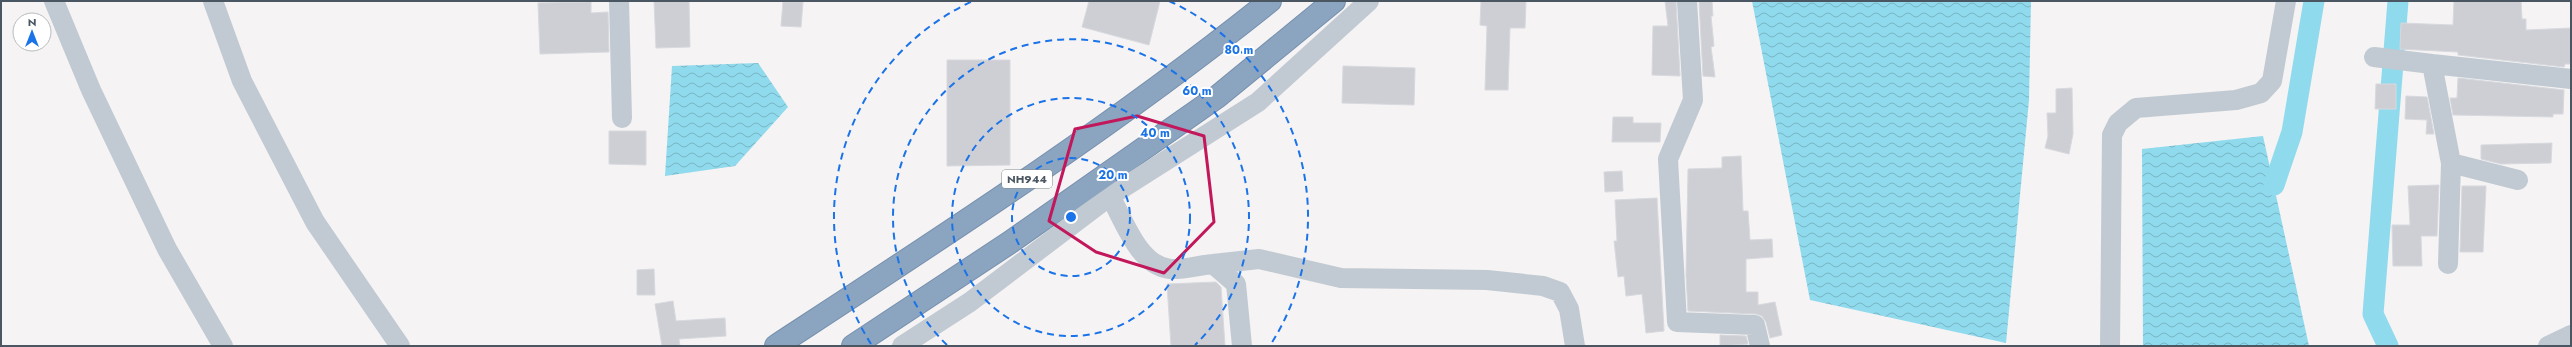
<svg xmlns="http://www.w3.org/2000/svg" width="2572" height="347" viewBox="0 0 2572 347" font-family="Jost,sans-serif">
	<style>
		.water { fill: url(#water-waves) }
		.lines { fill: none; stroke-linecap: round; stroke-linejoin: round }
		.canal { stroke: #90daee; stroke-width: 21 }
		.building { fill: #cdcfd5; stroke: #d7d9de }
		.highway-casing { stroke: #7690ad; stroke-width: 24 }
		.minor { stroke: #c1cad2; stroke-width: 20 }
		.highway { stroke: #8ba5c1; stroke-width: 22 }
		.marked { fill: none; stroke: #c2185b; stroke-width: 3; stroke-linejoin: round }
		.ring { fill: none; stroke: #1a73e8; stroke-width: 2; stroke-dasharray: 7 5 }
		.labels { text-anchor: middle; stroke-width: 4; stroke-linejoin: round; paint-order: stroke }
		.shield { fill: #fff; stroke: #808990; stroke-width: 1 }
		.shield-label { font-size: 11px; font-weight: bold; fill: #4a5661 }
		.centre { fill: #1a73e8; stroke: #fff; stroke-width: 2 }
		.ring-label { font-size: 12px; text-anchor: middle; font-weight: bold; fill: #1a73e8; stroke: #fff; stroke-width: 4; stroke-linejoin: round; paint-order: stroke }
	</style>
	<defs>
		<pattern id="water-waves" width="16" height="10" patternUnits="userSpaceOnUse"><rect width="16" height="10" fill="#90daee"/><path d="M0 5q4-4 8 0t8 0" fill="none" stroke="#78b4c4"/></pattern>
	</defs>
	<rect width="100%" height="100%" fill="#f5f3f3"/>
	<!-- water -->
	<path class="water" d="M1752,1H2031L2029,100L2006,343L1810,300Z
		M758,63L788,107L735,166L665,176L672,66Z
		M2263,136L2309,346H2143L2142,149Z"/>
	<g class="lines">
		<!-- canal -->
		<path class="canal" d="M2274,185L2292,132L2314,1
			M2388,346L2373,314L2398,1"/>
	</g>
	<!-- building -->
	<path class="building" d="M654,1H689L690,47L656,48Z
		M1089,1H1160L1149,45L1082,27Z
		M1481,1H1526L1525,28H1510L1508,90H1485L1487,26L1480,25Z
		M1665,1H1676L1680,76L1652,75L1653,26H1668Z
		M1699,1H1712L1713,16H1711L1714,46L1711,47L1715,77L1703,76Z
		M2454,1H2521L2522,19H2526V30L2571,28V64H2565L2564,67L2458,55V52L2400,49L2401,23L2453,25Z
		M591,2V13L608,12L609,52L540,54L538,3Z
		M783,2H803L801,27L781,26Z
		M947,60H1010V165L947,166Z
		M1343,66L1415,68L1414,105L1342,103Z
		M2458,78L2564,90L2563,114H2553V117L2453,115L2450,98H2457Z
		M2376,84H2396V109H2375Z
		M2072,88L2073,134L2069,154L2045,148L2048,136L2047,113H2056V89Z
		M2406,96L2427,97L2434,134H2426L2427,120L2405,119Z
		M1613,117H1633V123H1661L1660,142H1612Z
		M609,131H646V165L609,164Z
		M2552,143L2551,163L2501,164L2481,159V145Z
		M1741,156L1743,211H1748L1750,240L1772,239L1773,257L1746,259V292H1758V305L1775,302L1782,335L1770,338L1766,322L1762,316L1756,314L1688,311L1686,275L1688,169L1722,168V157Z
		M1622,171L1623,191L1605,192L1604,172Z
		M2439,185L2437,236H2421L2422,266H2393L2392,225H2410L2408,186Z
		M2462,186H2486L2483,252H2460Z
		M1657,198L1664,331L1646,333L1642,294L1626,296L1624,276L1618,277L1614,241H1617L1615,200Z
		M654,269L655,295H637V270Z
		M1216,282L1221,287L1225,346H1171L1167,284Z
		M673,301L676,321L725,318L726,336L679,339L680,346H662L655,304Z
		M1720,335L1746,336L1748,344L1720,346Z"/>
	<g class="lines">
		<defs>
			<path id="highway" d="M776,346C944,236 1113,127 1270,1
				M853,346L1009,243L1217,97L1334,1"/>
		</defs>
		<!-- highway casing -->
		<use href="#highway" class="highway-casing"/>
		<!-- minor -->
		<path class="minor" d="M54,1L91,90L167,249L223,346
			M213,1L242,81L315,222L400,346
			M619,1L622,118
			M1687,1L1693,100L1668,159L1677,322L1755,325L1760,346
			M2374,57L2432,64
			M2451,163L2518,180
			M1110,196C1124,220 1138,265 1170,269C1183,270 1200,265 1213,264L1236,284L1242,346
			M1213,264L1259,259L1341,278L1487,280L1543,286L1560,292L1569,309L1575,346
			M2448,264L2451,163L2432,64L2571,79
			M902,346L970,302L1110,196L1258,102L1369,1
			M2110,346L2112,135L2118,123L2136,108L2236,100L2261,93L2272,81L2286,1
			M2548,346L2571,335"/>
		<!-- highway -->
		<use href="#highway" class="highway"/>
	</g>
	<!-- marked area -->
	<path class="marked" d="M1137,116L1204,136L1214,222L1164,273L1096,252L1049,221L1075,129Z"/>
	<!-- distance rings -->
	<g class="ring">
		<circle cx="1071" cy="217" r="59"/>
		<circle cx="1071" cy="217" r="119"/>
		<path d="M947 345A178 178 0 1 1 1195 345"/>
		<path d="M871 344A237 237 0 0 1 973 1M1169 1A237 237 0 0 1 1271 344"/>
	</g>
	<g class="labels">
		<!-- shield labels -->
		<rect class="shield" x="1002" y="170" width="50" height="18" rx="3"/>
		<g class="shield-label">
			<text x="1027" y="183">NH944</text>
		</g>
	</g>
	<circle cx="1071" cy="217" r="6" class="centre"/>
	<g class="ring-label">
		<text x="1239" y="54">80 m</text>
		<text x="1197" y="95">60 m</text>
		<text x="1155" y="137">40 m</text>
		<text x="1113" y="179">20 m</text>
	</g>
	<!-- border -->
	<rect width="2572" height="347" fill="none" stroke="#4a5661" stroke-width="4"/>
	<!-- north arrow -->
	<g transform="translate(32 32)"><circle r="19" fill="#ffffff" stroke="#b7bbc0"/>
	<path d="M0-3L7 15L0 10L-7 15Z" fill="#1a73e8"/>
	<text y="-6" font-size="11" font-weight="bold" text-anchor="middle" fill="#4a5661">N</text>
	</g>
</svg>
